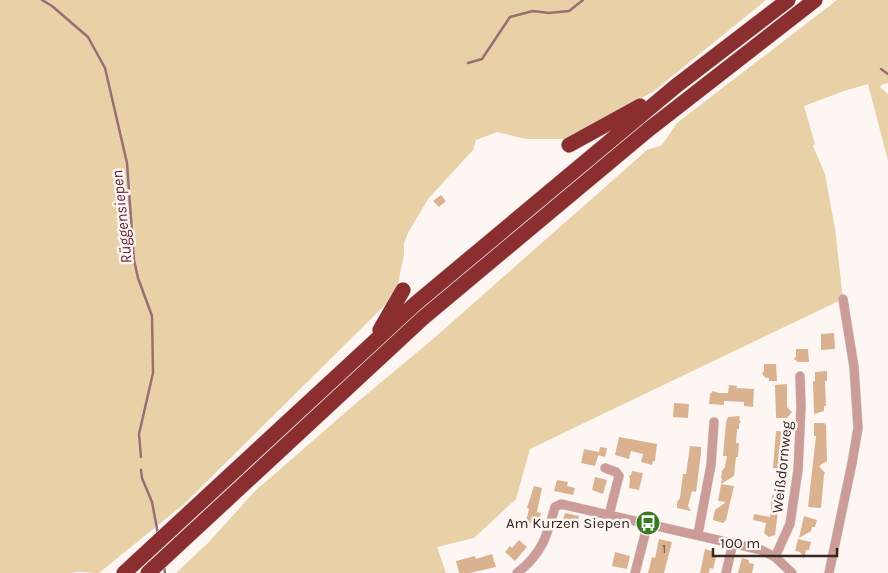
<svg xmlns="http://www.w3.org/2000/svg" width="888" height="573" viewBox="0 0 888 573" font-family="Karla,sans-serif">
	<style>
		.green { fill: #e9d1a7 }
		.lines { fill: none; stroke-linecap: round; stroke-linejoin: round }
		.stream { stroke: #996f76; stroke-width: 2.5 }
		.building { fill: #dbb290 }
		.street-casing { stroke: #d9d1ce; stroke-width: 10 }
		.highway-casing { stroke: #d9d1ce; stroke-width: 16 }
		.street { stroke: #cb9c98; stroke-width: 9 }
		.highway { stroke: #8a2e2f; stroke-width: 15 }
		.labels { text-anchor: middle; stroke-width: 5; stroke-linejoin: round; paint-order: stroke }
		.number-label { font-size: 12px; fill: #5f4a3e }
		.street-label { font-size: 15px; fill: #362823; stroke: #fdf6f3 }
		.poi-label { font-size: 15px; fill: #362823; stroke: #fdf6f3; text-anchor: end }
		.water-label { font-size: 16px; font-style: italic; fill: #622136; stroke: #fdf6f3 }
	</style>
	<rect width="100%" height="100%" fill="#fdf6f3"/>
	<!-- green -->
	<path class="green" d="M0,0H766L654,91L590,128L568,139H526L497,132L476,140L473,150L428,199L409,231L404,243V254L396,294L184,504L99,573C89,573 81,570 71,573H0Z
		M837,0H888V83L881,85L880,87L888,94V161L868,84L844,91L804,106L815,144L813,146L825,174L835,229L843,299L530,449L516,499L474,538L437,547L446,573H176L208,543L254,492L355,404L433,339L647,150L662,145L677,123Z"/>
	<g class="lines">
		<!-- stream -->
		<path class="stream" d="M42,0L52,6L88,37L105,68L127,163L134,260L138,278L152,316L153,373L139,434L141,457
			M468,63L482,59L510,17L533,11L549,13L569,11L583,0
			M881,69L888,74
			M141,470L142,478L152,502L158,534
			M164,566L165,573"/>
	</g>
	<!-- building -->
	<path class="building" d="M441,195L446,201L439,207L433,201Z
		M834,333L835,349L821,350V334Z
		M796,349H808L809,362H798L794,359L796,356Z
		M764,364H776L777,381H769V378H766L762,374L764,371Z
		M827,371V381H825L826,406H824V411L814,414L813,382L815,381V372Z
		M787,384V407L792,412L787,418H776L775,385Z
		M729,385L737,386L736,388L754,389L753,407L744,406V402L724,401V405L709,404L710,394L713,391L719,393H728Z
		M674,403L689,404L688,418L673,417Z
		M740,416L739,420L741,422L739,424V429H737L736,443H739L738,457H736L734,476L721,484L734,486L726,520L723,523L713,520L715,510L726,502L718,501L722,479L721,478L722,471L725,467L727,456H723L726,422L728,417Z
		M814,423H824L826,425L827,461L819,466L825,473L824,475L821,508L808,507L816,436H814Z
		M776,431L787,432L786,456H788L787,469L773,468Z
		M619,437L657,444L655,461H653L652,465L641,462L643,454L631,451L629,459L615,455Z
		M690,446L701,447V453L696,492L692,491L688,506L691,511L677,508V502L680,498L683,474H686Z
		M600,447L607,448L605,457L598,455L599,453L595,466L581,463L584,449L599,452Z
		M632,471L643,473L639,490L629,488L630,479L629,476L631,475Z
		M595,477L607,480L603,494L592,490Z
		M557,480L568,482L567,486L575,488L573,495L554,491Z
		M534,486L542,488L537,512L541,513L538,525L526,522L529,509L527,508Z
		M772,495L782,497L781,504L779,503L775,535L769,537L764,533L766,523L753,520L754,514L770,517Z
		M565,513L579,516L577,525L574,524L572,530L561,527Z
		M804,516L817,520L815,527H812L811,531L799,538Z
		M659,539L672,542L664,573H648L652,557L655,558Z
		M798,539L811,542L809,550H806L804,559L800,552L795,551Z
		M519,540L527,547L515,561L505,552L510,546L512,548Z
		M705,549L712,551L716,557L713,569L710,568L709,573H700Z
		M615,552L630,556L627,569L612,566Z
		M492,554L496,567L470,573H459L456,561L475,556L476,559Z
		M742,558L749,560V563L754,564L752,573H738Z"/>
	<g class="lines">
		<defs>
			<path id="street" d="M605,468L616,472L619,476L609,515
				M698,534L711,465L714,422
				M775,557L790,524L798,470L801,407L800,376
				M517,573C542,554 547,536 555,507L561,504L761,550L775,557L792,573
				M635,573L648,523
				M726,573L733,543
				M829,573L852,463L858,428L854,367L843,299"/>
			<path id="highway" d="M569,145L640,106
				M380,330L403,290
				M124,573L415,304L676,86L788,0
				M148,573L423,318L648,130L815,0"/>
		</defs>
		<!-- street casing -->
		<use href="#street" class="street-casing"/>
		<!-- highway casing -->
		<use href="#highway" class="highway-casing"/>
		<!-- street -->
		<use href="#street" class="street"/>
		<!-- highway -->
		<use href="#highway" class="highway"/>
	</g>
	<!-- icons -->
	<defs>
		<symbol id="bus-disc" viewBox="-11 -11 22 22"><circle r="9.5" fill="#367b1f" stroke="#fdf6f3"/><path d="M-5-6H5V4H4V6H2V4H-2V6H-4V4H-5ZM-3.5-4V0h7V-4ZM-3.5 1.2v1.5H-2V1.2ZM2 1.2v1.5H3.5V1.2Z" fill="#fff"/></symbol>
	</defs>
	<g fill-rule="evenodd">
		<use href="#bus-disc" x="634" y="509" width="28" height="28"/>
	</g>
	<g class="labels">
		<!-- number labels -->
		<g class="number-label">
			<text x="664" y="553">1</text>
		</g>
		<!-- street labels -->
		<g class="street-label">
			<text transform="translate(782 467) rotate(-84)" y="5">Weißdornweg</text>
		</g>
		<!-- poi labels -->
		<g class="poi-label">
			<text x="630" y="528">Am Kurzen Siepen</text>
		</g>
		<!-- water labels -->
		<g class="water-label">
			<text transform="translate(121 217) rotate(-96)" y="6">Rüggensiepen</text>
		</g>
	</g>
	<!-- scale -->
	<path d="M713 548v8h124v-8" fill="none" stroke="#362823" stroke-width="2.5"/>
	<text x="720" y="548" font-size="15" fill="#362823" stroke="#fdf6f3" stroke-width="4" paint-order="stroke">100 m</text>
</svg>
